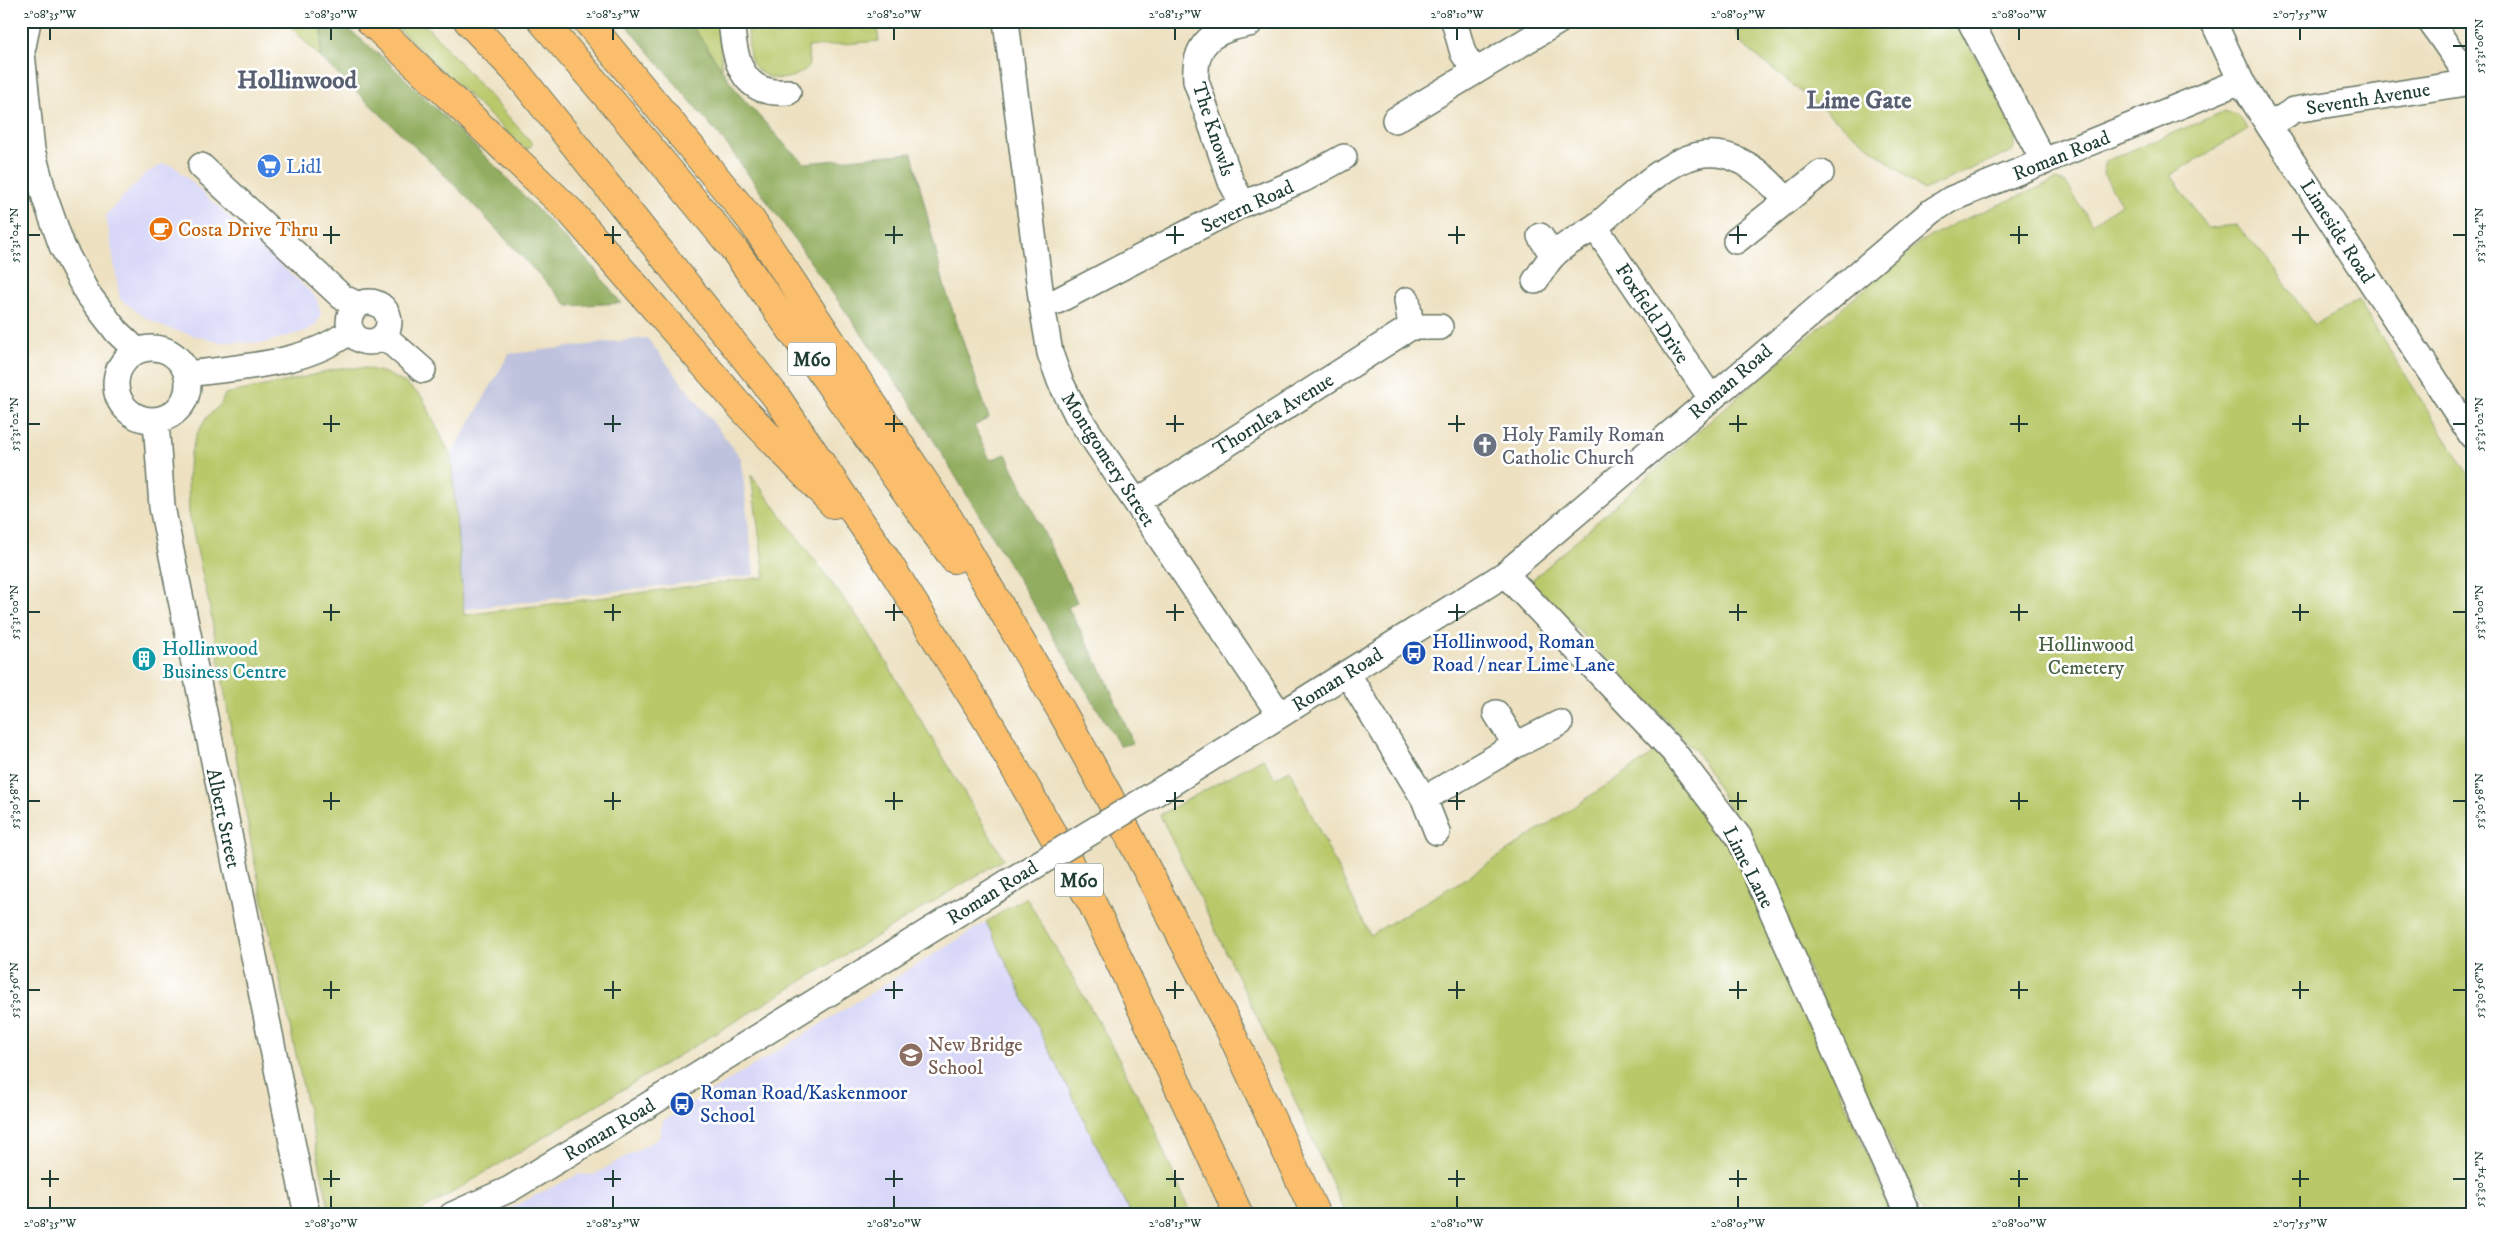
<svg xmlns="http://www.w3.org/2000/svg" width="2493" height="1236" viewBox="0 0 2493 1236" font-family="'IM FELL DW Pica',serif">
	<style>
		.built { fill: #d8d7f8 }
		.industrial { fill: #bfc2dd }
		.green { fill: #b9c96b; stroke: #6c8350 }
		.forest { fill: #92ad5f; stroke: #58754a }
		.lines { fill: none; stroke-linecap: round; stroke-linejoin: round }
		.minor-casing { stroke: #677665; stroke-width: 28 }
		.highway-casing { stroke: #677665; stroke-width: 30 }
		.minor { stroke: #fff; stroke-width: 25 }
		.highway { stroke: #fabe6d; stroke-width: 28 }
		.minor-bridge-casing { stroke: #677665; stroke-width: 28; stroke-linecap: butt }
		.minor-bridge { stroke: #fff; stroke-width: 25 }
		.ticks { fill: none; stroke: #1f3d34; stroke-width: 2 }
		.labels { text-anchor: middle; stroke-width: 5; stroke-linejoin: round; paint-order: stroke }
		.shield { fill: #fff; stroke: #627771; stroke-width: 1 }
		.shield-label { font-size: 19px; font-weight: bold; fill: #1f3d34 }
		.street-label { font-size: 20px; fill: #1f3d34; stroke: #fff }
		.shop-label { font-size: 20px; fill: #366cbe; stroke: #fff; text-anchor: start }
		.food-label { font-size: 20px; fill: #c56008; stroke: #fff; text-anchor: start }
		.worship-label { font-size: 20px; fill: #5b616d; stroke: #fff; text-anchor: start }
		.transit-label { font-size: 20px; fill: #164399; stroke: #fff; text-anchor: start }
		.park-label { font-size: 20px; fill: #466042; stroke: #fff }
		.culture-label { font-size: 20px; fill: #0d838f; stroke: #fff; text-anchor: start }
		.education-label { font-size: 20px; fill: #785e54; stroke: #fff; text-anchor: start }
		.district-label { font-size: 25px; font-weight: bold; fill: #596072; stroke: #fff }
		.neatline { fill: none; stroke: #1f3d34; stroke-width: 2 }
		.ticks-label { font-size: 12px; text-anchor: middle; fill: #1f3d34 }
	</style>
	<rect width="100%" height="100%" fill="#fff"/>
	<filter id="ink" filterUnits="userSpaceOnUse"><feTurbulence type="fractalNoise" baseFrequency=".02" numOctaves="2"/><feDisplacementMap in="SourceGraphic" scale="10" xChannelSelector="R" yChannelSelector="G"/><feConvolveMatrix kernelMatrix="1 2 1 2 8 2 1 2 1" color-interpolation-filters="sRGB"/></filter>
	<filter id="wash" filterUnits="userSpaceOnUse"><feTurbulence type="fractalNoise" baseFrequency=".0096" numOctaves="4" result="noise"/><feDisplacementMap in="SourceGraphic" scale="20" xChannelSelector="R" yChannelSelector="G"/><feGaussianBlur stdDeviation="1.12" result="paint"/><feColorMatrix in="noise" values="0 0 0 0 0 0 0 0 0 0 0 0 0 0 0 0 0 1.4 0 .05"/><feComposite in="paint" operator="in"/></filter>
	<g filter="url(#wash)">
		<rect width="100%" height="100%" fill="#ede1c1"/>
		<!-- built -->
		<path class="built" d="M163,164L174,166L316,297L321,314L316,325L303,332L263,343L218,342L164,327L146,318L120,299L106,215L145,174Z
			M986,922L1131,1215H496L579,1174L593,1175L659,1138L663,1121Z"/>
		<!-- industrial -->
		<path class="industrial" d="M647,338L741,458L754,575L464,609L451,456L509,354Z"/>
		<!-- green -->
		<path class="green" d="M285,21H323L320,57Z
			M390,21H422L533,144L526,150Z
			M689,21H719L722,69Z
			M851,21H876L879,41L808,47L809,66C795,81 767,85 754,65C747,56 749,37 748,26L776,24L778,35L851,27Z
			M1730,21H1956L2017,133L2013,151L1923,190L1743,45Z
			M2225,111L2239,116L2248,129L2171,175L2207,228L2237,225L2268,260L2314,325L2358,300L2472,480V1215H1924L1744,833L1697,752L1531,581L1720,412L1920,242L1956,223L2056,180L2066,183L2092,224L2121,204L2103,173L2106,161Z
			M340,368H365L385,373L405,383L422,397L451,456L464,615L765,577L751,475L867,630L1004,859L415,1215L330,1213L254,859L209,604L189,514L188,479L190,456L196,436L207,417L221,404L225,394L289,381Z
			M1661,749L1726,831L1894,1215H1346L1267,1038L1160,815L1263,758L1275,778L1290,770L1370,935L1471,875Z
			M1026,897L1105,1033L1149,1117L1191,1215H1131L986,922Z"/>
		<!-- forest -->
		<path class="forest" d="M323,21H339L388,62L492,163L594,268L621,303L568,306L454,184L320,57Z
			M623,21H689L738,93L788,148L805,163L912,153L944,285L989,418L974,426L990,460L1006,454L1077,602L1068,607L1106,679L1133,743L1120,746L912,405L728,146Z"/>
	</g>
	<g filter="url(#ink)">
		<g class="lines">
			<defs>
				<path id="minor" d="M731,21C735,59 740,96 788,92
					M1006,21L1042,305L1050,353L1060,381L1077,415L1280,715
					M1454,21L1463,53L1475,71
					M1970,21L2044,162
					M2213,21L2241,81L2269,126L2472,436
					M2430,21L2472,82
					M21,43L32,150L45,198L62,246L87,293L117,332L137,351
					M23,47L28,21
					M1395,120L1559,21
					M2269,126L2294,110L2472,82
					M201,166L342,297L358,305
					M1243,204L1231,182L1196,81C1193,42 1214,30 1249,24
					M1595,227L1711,398
					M1540,236L1553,255
					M1736,241L1821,173
					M1535,281C1541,273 1546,263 1553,256C1565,242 1586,235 1600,223C1666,165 1713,113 1786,200
					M1407,300L1411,327H1440
					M349 322a20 20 0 1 1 40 0a20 20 0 1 1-40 0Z
					M1042,305L1057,301L1243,204L1304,179L1344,157
					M384,336L423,370
					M116 384a36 36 0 1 1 72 0a36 36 0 1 1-72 0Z
					M187,374C239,367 308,365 351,330
					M156,420L162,507L307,1215
					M1136,502L1411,327
					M1505,574L1673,751L1739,837L1908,1215
					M1347,673L1424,799L1437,832
					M1496,713L1516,745
					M1159,791L1505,574L1932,211L1951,199L2241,81
					M1424,799L1516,745L1560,723
					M452,1215L510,1189L616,1125L1010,881"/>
				<path id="highway" d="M370,21L570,211L742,408L833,504
					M468,21L514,69L777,398L887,561L989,723L1093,905L1239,1215
					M542,21L619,110L733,248L954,559
					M587,21L751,220L949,519L1062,712L1107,793L1229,1028L1316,1215"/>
			</defs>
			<!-- minor casing -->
			<use href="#minor" class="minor-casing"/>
			<!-- highway casing -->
			<use href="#highway" class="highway-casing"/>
			<!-- minor -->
			<use href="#minor" class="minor"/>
			<!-- highway -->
			<use href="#highway" class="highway"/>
			<defs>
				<path id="minor-bridge" d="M1010,881L1159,791"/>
			</defs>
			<!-- minor-bridge casing -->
			<use href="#minor-bridge" class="minor-bridge-casing"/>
			<!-- minor-bridge -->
			<use href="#minor-bridge" class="minor-bridge"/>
		</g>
	</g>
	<!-- ticks -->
	<path class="ticks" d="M50,28V40M331,28V40M613,28V40M894,28V40M1175,28V40M1457,28V40M1738,28V40M2019,28V40M2300,28V40M2453,46H2466M331,226V244M613,226V244M894,226V244M1175,226V244M1457,226V244M1738,226V244M2019,226V244M2300,226V244M28,235H40M323,235H340M604,235H621M885,235H903M1166,235H1184M1448,235H1465M1729,235H1747M2010,235H2028M2292,235H2309M2453,235H2466M331,415V432M613,415V432M894,415V432M1175,415V432M1457,415V432M1738,415V432M2019,415V432M2300,415V432M28,424H40M323,424H340M604,424H621M885,424H903M1166,424H1184M1448,424H1465M1729,424H1747M2010,424H2028M2292,424H2309M2453,424H2466M331,604V621M613,604V621M894,604V621M1175,604V621M1457,604V621M1738,604V621M2019,604V621M2300,604V621M28,612H40M323,612H340M604,612H621M885,612H903M1166,612H1184M1448,612H1465M1729,612H1747M2010,612H2028M2292,612H2309M2453,612H2466M331,792V810M613,792V810M894,792V810M1175,792V810M1457,792V810M1738,792V810M2019,792V810M2300,792V810M28,801H40M323,801H340M604,801H621M885,801H903M1166,801H1184M1448,801H1465M1729,801H1747M2010,801H2028M2292,801H2309M2453,801H2466M331,981V999M613,981V999M894,981V999M1175,981V999M1457,981V999M1738,981V999M2019,981V999M2300,981V999M28,990H40M323,990H340M604,990H621M885,990H903M1166,990H1184M1448,990H1465M1729,990H1747M2010,990H2028M2292,990H2309M2453,990H2466M50,1170V1187M331,1170V1187M613,1170V1187M894,1170V1187M1175,1170V1187M1457,1170V1187M1738,1170V1187M2019,1170V1187M2300,1170V1187M41,1179H59M323,1179H340M604,1179H621M885,1179H903M1166,1179H1184M1448,1179H1465M1729,1179H1747M2010,1179H2028M2292,1179H2309M2453,1179H2466M50,1196V1208M331,1196V1208M613,1196V1208M894,1196V1208M1175,1196V1208M1457,1196V1208M1738,1196V1208M2019,1196V1208M2300,1196V1208"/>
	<!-- icons -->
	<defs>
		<symbol id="supermarket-disc" viewBox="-11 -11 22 22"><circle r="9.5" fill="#3f7fe0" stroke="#fff"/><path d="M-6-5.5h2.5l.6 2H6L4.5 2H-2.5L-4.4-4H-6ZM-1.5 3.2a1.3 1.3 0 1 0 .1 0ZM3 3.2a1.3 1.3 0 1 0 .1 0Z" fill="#fff"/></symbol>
		<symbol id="cafe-disc" viewBox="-11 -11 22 22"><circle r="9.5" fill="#e8710a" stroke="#fff"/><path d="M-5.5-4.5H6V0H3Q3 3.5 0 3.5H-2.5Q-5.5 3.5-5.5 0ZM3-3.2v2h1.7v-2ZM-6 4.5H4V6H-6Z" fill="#fff"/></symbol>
		<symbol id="church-disc" viewBox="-11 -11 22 22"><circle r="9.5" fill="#6b7280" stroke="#fff"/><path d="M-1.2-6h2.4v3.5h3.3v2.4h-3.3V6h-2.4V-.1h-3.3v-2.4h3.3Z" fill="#fff"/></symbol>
		<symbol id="bus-disc" viewBox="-11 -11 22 22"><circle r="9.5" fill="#1a4fb4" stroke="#fff"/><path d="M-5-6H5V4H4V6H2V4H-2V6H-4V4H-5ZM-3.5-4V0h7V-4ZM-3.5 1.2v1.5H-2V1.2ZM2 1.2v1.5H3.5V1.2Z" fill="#fff"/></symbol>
		<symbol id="building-disc" viewBox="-11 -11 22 22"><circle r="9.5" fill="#0f9aa8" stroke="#fff"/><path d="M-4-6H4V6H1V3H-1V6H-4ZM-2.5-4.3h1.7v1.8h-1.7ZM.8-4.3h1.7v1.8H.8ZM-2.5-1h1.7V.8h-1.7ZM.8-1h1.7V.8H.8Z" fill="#fff"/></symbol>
		<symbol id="school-disc" viewBox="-11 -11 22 22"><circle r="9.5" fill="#8d6e63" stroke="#fff"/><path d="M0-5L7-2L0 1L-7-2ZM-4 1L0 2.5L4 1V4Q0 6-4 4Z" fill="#fff"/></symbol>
	</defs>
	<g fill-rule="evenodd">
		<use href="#supermarket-disc" x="255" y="152" width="28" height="28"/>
		<use href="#cafe-disc" x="147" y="215" width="28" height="28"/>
		<use href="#church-disc" x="1471" y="431" width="28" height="28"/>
		<use href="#bus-disc" x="1400" y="639" width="28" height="28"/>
		<use href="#building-disc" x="130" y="645" width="28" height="28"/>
		<use href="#school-disc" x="897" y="1041" width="28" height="28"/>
		<use href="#bus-disc" x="668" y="1090" width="28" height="28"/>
	</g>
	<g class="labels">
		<!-- shield labels -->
		<g class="shield">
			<rect x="788" y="342.5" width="48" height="33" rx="4"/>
			<rect x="1055" y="863.5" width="48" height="33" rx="4"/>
		</g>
		<g class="shield-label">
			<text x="812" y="366">M60</text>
			<text x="1079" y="887">M60</text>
		</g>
		<!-- street labels -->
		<g class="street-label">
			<text transform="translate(2368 98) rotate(-9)" y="7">Seventh Avenue</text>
			<text transform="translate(1214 129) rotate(72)" y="7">The Knowls</text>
			<text transform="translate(2061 155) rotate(-22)" y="7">Roman Road</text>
			<text transform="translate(1247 206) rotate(-25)" y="7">Severn Road</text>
			<text transform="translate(2338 231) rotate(57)" y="7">Limeside Road</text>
			<text transform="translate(1653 313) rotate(56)" y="7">Foxfield Drive</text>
			<text transform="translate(1730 381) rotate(-41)" y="7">Roman Road</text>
			<text transform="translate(1273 414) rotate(-32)" y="7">Thornlea Avenue</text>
			<text transform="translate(1109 459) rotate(57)" y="7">Montgomery Street</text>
			<text transform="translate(1337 679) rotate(-32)" y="7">Roman Road</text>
			<text transform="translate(224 818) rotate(78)" y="7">Albert Street</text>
			<text transform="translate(1749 867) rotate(63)" y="7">Lime Lane</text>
			<text transform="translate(992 892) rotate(-32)" y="7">Roman Road</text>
			<text transform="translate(609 1129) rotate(-31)" y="7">Roman Road</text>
		</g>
		<!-- shop labels -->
		<g class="shop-label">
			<text x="286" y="173">Lidl</text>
		</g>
		<!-- food labels -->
		<g class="food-label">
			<text x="178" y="236">Costa Drive Thru</text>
		</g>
		<!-- worship labels -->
		<g class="worship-label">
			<text x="1502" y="441">Holy Family Roman<tspan x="1502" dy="23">Catholic Church</tspan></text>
		</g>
		<!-- transit labels -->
		<g class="transit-label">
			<text x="1432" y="648">Hollinwood, Roman<tspan x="1432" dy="23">Road / near Lime Lane</tspan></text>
			<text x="700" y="1099">Roman Road/Kaskenmoor<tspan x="700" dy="23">School</tspan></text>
		</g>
		<!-- park labels -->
		<g class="park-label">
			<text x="2086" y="651">Hollinwood<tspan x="2086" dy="23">Cemetery</tspan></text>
		</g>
		<!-- culture labels -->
		<g class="culture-label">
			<text x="162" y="655">Hollinwood<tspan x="162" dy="23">Business Centre</tspan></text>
		</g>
		<!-- education labels -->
		<g class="education-label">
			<text x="928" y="1051">New Bridge<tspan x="928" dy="23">School</tspan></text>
		</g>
		<!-- district labels -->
		<g class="district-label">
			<text x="297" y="88">Hollinwood</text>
			<text x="1859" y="108">Lime Gate</text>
		</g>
	</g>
	<!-- margin -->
	<rect width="2493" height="1236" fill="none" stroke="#fff" stroke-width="55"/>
	<rect x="28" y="28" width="2438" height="1180" class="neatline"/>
	<g class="ticks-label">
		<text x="50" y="18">2°08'35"W</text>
		<text x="331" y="18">2°08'30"W</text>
		<text x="613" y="18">2°08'25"W</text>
		<text x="894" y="18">2°08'20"W</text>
		<text x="1175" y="18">2°08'15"W</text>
		<text x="1457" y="18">2°08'10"W</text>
		<text x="1738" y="18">2°08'05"W</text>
		<text x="2019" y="18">2°08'00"W</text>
		<text x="2300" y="18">2°07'55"W</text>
		<text transform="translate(2479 46) rotate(-90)" y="4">53°31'06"N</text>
		<text transform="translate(14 235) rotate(-90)" y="4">53°31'04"N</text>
		<text transform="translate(2479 235) rotate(-90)" y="4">53°31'04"N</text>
		<text transform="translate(14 424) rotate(-90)" y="4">53°31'02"N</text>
		<text transform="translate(2479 424) rotate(-90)" y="4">53°31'02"N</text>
		<text transform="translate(14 612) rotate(-90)" y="4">53°31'00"N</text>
		<text transform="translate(2479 612) rotate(-90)" y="4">53°31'00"N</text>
		<text transform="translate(14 801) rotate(-90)" y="4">53°30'58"N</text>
		<text transform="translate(2479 801) rotate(-90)" y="4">53°30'58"N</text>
		<text transform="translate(14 990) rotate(-90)" y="4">53°30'56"N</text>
		<text transform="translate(2479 990) rotate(-90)" y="4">53°30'56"N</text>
		<text transform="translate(2479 1179) rotate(-90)" y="4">53°30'54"N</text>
		<text x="50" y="1227">2°08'35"W</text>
		<text x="331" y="1227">2°08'30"W</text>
		<text x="613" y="1227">2°08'25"W</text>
		<text x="894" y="1227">2°08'20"W</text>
		<text x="1175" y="1227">2°08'15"W</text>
		<text x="1457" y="1227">2°08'10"W</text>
		<text x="1738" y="1227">2°08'05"W</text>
		<text x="2019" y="1227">2°08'00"W</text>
		<text x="2300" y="1227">2°07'55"W</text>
	</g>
</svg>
